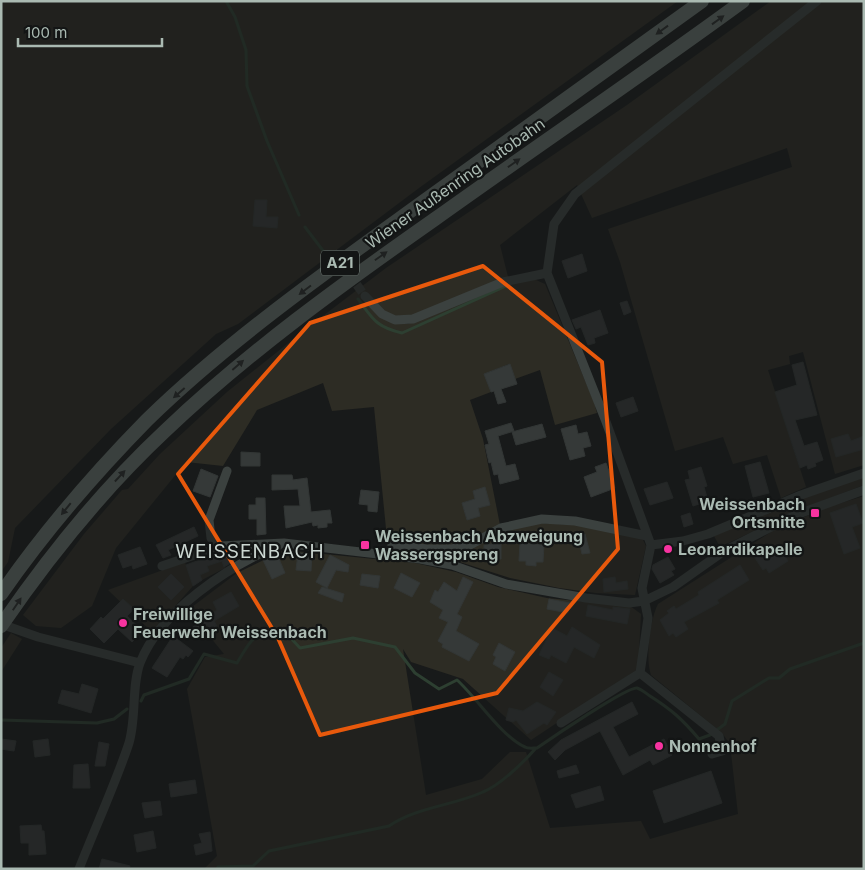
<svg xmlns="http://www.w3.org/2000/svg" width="865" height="870" viewBox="0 0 865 870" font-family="Inter,sans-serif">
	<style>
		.green { fill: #2d2c24; fill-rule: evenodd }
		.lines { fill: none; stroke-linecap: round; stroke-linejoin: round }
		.stream { stroke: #2d3f31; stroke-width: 3 }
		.building { fill: #353938; stroke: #323635 }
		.minor-tunnel { stroke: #353a38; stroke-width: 9; stroke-dasharray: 9 4.5; stroke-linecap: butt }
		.minor { stroke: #3b413f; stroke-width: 9 }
		.highway { stroke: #65706b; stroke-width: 14 }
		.oneway { fill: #282c2a }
		.marked { fill: none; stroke: #e8590c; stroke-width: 4; stroke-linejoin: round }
		.poi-dot { fill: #f733a0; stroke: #131515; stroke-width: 2 }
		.labels { text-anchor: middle; stroke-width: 4.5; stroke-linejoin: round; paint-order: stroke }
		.shield { fill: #131515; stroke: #7d8883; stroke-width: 1 }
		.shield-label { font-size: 15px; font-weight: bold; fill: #aabab2 }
		.street-label { font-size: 16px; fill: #aabab2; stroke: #131515 }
		.poi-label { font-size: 16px; font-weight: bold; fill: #aabab2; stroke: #131515; text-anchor: start }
		.quarter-label { font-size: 19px; letter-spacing: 1px; fill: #cbd6d1; stroke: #131515 }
	</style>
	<rect width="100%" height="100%" fill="#181a1a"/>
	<!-- green -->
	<path class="green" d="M1,1H678L419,188L238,324L216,334L111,429L15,528L8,562L1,572Z
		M771,1H864V465L835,474L803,352L789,356L790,364L768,370L806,487L781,498L767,455L733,464L723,437L675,451L620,262L608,229L792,167L787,148L592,218L577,185L500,245L508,277L393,324H408L517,280H536L545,284L594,402L597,413L555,425L540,370L515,379L509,364L485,374L491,392L470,400L483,439L501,530L540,523L576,525L639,538L643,540L646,546L635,595L596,593L559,588L510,578L441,556L388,549L374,407L332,411L323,383L257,410L223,466L186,462L116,548L92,606L61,628L36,626L23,615L84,534L122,490L128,489L160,454L227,392L307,328L386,268L627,105ZM485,488L490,505L478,508L467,520L462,503L475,499L473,491Z
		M864,476V485L796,511L720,547L714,536L803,497Z
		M864,496V869H204L217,856L187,689L205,657L224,654L188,610L237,573L284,550L415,563L456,572L498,587L547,598L630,606L641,614L638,669L531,740L463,679L411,662L403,649L426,795L482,779L510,752H526L550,828L641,821L650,839L738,814L730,744L722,733L651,675C645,658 650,620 658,604L774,530L828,507Z
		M222,561L225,568L202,580L200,575L209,571L207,566Z
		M185,562L193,586L152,632L108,590Z
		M11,633L22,639L1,672V648Z"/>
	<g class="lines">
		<!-- stream -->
		<path class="stream" d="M226,1L235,17L246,50L247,86L267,141L299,215
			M305,227L327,256
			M358,299C373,319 376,327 402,333L510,284
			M141,701L144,695L189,679L204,654L237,663C253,637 254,631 286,633L300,648L353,638L395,647L415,673L439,689L457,680C477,698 502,737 525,747C528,749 533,748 537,748C550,739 628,686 637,688C641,689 647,694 650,696C672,710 682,719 699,739L710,735L725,724L732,701L769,678H779L790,669L864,643
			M1,720L97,723L114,719L127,709
			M217,869L218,867L253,866L269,851L389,826C417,807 452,806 483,792C500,785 523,763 536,748"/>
	</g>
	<!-- building -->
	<path class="building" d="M255,200H267L266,217H278L277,228L253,226Z
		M582,254L587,271L568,278L562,261Z
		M627,301L631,312L624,315L620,303Z
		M600,310L608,333L594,338L595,343L588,345L581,327L576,329L572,320Z
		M803,362L817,415L795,420L804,446L817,442L823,460L815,463L816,466L808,469L807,465L800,468L775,392L797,385L792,365Z
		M510,364L517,384L501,389L506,402L498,404L494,391L491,392L484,374Z
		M633,397L638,411L621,417L616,403Z
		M511,423L514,431L498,436L506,466L515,464L519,479L500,484L498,474L494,475L491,462L489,463L485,445L489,444L485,431Z
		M542,424L546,437L516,445L512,432Z
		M576,425L578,434L587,432L591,446L583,448L585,456L570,460L561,429Z
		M848,434L851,441L864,436V449L836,457L831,439Z
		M241,452L260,453V466H241Z
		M760,462L769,493L753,497L745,466Z
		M606,463L615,488L591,497L584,477L597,472L595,467Z
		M701,467L707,486L704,487L708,501L693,506L685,480L690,479L688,471Z
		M201,469L218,476L210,497L193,491Z
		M272,475H292L293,480L307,478L311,512L330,510L332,523H327V527L318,528V525L313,526L312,522L286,528L284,506H300L298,489L272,490Z
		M667,482L673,498L650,505L644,489Z
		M485,487L490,505L478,508L480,516L467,520L462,503L475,499L473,491Z
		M361,490L379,492L377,512L368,511V505L359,504Z
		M256,498H265L266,534L257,535V519H249V505H256Z
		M856,504L863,523L852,527L860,548L844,554L830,513Z
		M690,513L693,524L684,527L681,516Z
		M194,527L198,536L168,550L171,555L163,558L156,545Z
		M585,534L590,553L582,554L578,536Z
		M501,543V559H496L497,563H489V559L484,560V545Z
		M520,543L544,545L543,562H536V566L526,565V561H519Z
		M140,547L147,564L133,569L132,565L123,568L118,555Z
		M779,547L788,561L769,573L766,568L763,570L753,555L765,548L768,554Z
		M222,552L231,553L234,561L224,567L222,561L207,566L209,571L200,575L202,580L193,586L186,565Z
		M298,553L312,554L311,571L296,570Z
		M277,554L285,573L272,579L263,560Z
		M330,555L349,565L348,572L336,570L327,588L316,582Z
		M668,557L675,569L671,571L674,575L660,583L652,569L653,565Z
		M740,565L749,580L717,600L719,603L684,622L688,629L676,637L673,633L669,636L660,620L669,613L667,611L674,606L676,609L699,595L698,592Z
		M401,573L420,583L412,597L394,588Z
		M171,574L184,587L171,600L158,587Z
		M362,574L380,576L378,588L360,585Z
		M463,577L473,582L457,614L462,617L456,631L479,644L469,661L442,647L443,644L438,641L448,622L439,618L443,610L430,602L435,590L438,592L444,582L457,591Z
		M615,577L616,583L627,581L628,589L604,592L603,579Z
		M322,587L344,594L342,602L318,593Z
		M231,592L239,606L214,621L217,626L211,631L207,625L196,632L193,627L217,610L213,602Z
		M123,599L134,609L127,616L143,631L132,642L118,629L104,643L90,629L101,617L103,619Z
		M549,599L570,603L568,613L547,609Z
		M588,605L613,610V607L630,609L627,624L586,616Z
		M572,627L600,645L594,658L574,647L566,663L551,655L549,659L539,655L552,628L567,636Z
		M173,636L193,651L188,657L186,655L183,659L180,657L167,677L152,668Z
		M499,643L515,652L505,671L493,664L496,657L493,655Z
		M549,672L563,680L553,696L540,687Z
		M82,684L98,689L91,713L58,703L62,690L79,694Z
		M537,702L556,712L547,725L544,723L527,734L516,720L513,722L506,720L509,708L523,711Z
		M632,702L638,714L613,727L629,757L664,739L672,755L653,765L650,760L623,775L600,731L565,750L555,760L548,752L561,740Z
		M1,739L16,741L14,751L1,749Z
		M48,739L50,755L35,757L33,741Z
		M99,742L109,744L105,766H95Z
		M88,764L90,788H73L74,765Z
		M576,765L579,773L559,778L557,771Z
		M711,771L722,803L664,823L653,791Z
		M195,780L197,793L171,797L169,784Z
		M600,786L604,800L576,808L571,795Z
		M160,801L162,815L145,818L142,803Z
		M41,825L42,831H44L46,854L29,855V843H21L20,826Z
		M153,831L156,848L137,852L134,835Z
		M210,832L212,851L196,855L194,845L202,843L199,834Z
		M102,859L130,866L129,869H99Z"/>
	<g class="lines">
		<!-- minor-tunnel -->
		<path class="minor-tunnel" d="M333,252L365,296"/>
		<!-- minor -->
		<path class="minor" d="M365,296L382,314L395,320L413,319L503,282L547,273
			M227,471L209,520L211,538L221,546L284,543L420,559L452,565L506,584L586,598L629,603L644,601L673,587L724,551L793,516L864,490
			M392,545L427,549H452L470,545L501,528L542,519L575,521L647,536
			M651,545L683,541L708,534L801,495L864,473
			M162,566L221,546
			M1,624L38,637L140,663
			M561,723L640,673
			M712,754L722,751L719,736L640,673L648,618L642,588L651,545L605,419L547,273L554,224L575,194L817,1
			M79,869C95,828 114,787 128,746C137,721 131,687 140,663C160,611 229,566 279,545"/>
		<!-- highway -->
		<path class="highway" d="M1,594C44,532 94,474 147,420C230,339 333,267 427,199C519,133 610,67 702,1
			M1,626C49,556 103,489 165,431C248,352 341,285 435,219C537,146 642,75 743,1"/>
	</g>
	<!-- one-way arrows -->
	<defs><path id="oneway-solid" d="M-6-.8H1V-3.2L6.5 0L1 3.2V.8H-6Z" transform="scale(1.25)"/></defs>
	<g class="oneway">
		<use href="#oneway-solid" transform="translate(718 20) rotate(-36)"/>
		<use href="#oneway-solid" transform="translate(662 30) rotate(144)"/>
		<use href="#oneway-solid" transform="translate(514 163) rotate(-35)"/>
		<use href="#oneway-solid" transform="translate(381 256) rotate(-35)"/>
		<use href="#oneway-solid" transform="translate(305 290) rotate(143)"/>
		<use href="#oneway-solid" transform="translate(238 365) rotate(-41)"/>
		<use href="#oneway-solid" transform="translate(179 393) rotate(139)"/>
		<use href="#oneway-solid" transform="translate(120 476) rotate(-47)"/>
		<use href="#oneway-solid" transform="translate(66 509) rotate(129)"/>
		<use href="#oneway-solid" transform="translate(17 604) rotate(-56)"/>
	</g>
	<!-- marked area -->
	<path d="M0 0H865V870H0ZM483,266L602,362L618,549L497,693L320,735L278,638L178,474L310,323Z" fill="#181a1a" fill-opacity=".55" fill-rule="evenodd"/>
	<path class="marked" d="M483,266L602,362L618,549L497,693L320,735L278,638L178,474L310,323Z"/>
	<!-- markers -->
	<g class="poi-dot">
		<rect x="810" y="508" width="10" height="10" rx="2.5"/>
		<rect x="360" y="540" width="10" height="10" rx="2.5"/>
		<circle cx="668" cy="549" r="5"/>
		<circle cx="123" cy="623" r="5"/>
		<circle cx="659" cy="746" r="5"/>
	</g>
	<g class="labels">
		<!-- shield labels -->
		<rect class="shield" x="321" y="250.5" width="38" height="25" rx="4"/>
		<g class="shield-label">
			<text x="340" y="268">A21</text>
		</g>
		<!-- street labels -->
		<g class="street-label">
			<text transform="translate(455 183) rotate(-35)" y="6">Wiener Außenring Autobahn</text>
		</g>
		<!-- poi labels -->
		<g class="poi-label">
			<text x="805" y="510" text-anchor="end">Weissenbach<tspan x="805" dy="18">Ortsmitte</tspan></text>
			<text x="375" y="542">Weissenbach Abzweigung<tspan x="375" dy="18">Wassergspreng</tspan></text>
			<text x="678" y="555">Leonardikapelle</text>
			<text x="133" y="620">Freiwillige<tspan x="133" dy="18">Feuerwehr Weissenbach</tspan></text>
			<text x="669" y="752">Nonnenhof</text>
		</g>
		<!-- quarter labels -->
		<g class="quarter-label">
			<text x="250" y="558">WEISSENBACH</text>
		</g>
	</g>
	<!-- border -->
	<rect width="865" height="870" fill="none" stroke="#aabab2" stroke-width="5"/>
	<!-- scale -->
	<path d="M18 38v8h144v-8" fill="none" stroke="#aabab2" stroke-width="2.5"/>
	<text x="25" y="38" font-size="15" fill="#aabab2" stroke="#131515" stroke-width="4" paint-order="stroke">100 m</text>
</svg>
